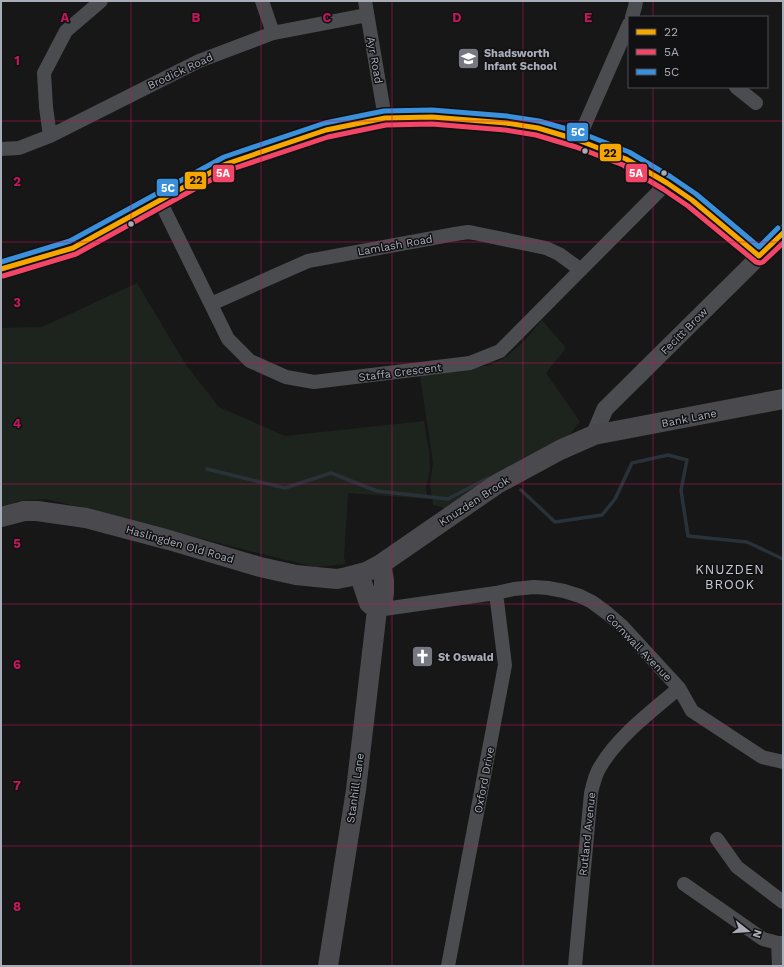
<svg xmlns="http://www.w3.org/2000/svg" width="784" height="967" viewBox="0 0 784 967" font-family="'Work Sans',sans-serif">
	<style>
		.green { fill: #1d241e }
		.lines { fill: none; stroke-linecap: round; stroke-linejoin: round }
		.stream { stroke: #2a3239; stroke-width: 3.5 }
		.minor { stroke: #4b4c50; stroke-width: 14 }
		.tertiary { stroke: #4b4c50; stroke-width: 17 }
		.secondary { stroke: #4a4a4e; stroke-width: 20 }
		.bus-1-casing { stroke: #111113; stroke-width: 8 }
		.bus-2-casing { stroke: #111113; stroke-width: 8 }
		.bus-3-casing { stroke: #111113; stroke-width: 8 }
		.bus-1 { stroke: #f7a600; stroke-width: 5 }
		.bus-2 { stroke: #f34667; stroke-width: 5 }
		.bus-3 { stroke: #3a90db; stroke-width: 5 }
		.grid { fill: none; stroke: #c2185b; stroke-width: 1; stroke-opacity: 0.55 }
		.bus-dot { fill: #a8adb8; stroke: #111113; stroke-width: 1.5 }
		.labels { text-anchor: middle; stroke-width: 3; stroke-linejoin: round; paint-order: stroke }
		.poi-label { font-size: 11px; font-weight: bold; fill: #a8adb8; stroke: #111113; text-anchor: start }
		.street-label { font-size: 11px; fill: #a8adb8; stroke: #111113 }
		.quarter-label { font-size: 13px; letter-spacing: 1px; fill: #c9ccd4; stroke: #111113 }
		.grid-label { font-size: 13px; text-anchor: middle; font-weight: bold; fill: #c2185b; stroke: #111113; stroke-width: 3; stroke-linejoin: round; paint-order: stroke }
		.line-badge { stroke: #111113; stroke-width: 1.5 }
		.badge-label { font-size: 11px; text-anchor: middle; font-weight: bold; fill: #fff }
		.pale-badge-label { font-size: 11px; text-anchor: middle; font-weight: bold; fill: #111 }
	</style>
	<rect width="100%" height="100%" fill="#171717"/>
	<!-- green -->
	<path class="green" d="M137,283L186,365L219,407L285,436L424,421L429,452L430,470L426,488L428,499L348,493L344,557L346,564L315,567L262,554L47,499L18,501L1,509V328L42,327Z
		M542,320L566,348L546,373L580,422L563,442L444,508L433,505L430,484L433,462L420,376L467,369L491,365L506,357L525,340Z"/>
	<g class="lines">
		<!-- stream -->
		<path class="stream" d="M207,469L285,488L331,473L377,491L448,499L488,478
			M521,490L555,522L602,515L615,499L632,463L668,455L687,460L681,490L688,536L747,542L783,559"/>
		<!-- minor -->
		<path class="minor" d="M262,1L273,33
			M365,1L385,118
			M632,17L635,7L636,1
			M736,87L756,103
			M50,136L46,107L44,73L66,31L101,1
			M578,140L629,24
			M1,149L19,148L50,136L199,61L273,33L367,15
			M160,201L228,339L250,361L286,377L314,382L470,363L500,351L667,183
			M211,304L308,261L455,234L468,232L474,233L546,248L559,254L581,270
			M377,610L496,593L514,589L534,587L548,588L564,591L580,596L592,602L607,613L622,626L679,688L692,711L762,757L783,762
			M717,839L737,867L783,902
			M684,884L763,939L778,943H783
			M778,943L779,966
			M448,966L505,665L496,593
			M575,966L591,793C593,784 595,775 600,767C619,735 651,712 679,688"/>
		<!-- tertiary -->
		<path class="tertiary" d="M1,269L73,248L226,164L326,130L385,118L432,117L506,123L538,128L578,140L626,159L667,183L692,200L759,256
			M594,435L605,409L783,233"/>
		<!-- secondary -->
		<path class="secondary" d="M1,517L24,511H37L86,518L169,540L260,567L296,575L326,578L337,579L347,577L366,572L381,564L497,484L560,450L594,435L783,399
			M359,574L369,603L377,610
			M328,966L356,790L377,610L383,601L384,592V580L381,564"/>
		<defs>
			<path id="bus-1" d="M1,269L73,248L226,164L326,130L385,118L432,117L506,123L538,128L578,140L626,159L667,183L692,200L759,256L783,233"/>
			<path id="bus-2" d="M3,276L76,254L229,170L328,137L386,125L432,124L505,130L536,135L576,147L623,165L663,189L688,206L756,262L760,263L763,262L783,243"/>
			<path id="bus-3" d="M1,262L70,241L224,157L325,123L384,111L432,110L507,116L539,121L581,133L629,152L671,177L696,194L759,247L778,228"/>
		</defs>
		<!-- bus-1 casing -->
		<use href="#bus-1" class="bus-1-casing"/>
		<!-- bus-2 casing -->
		<use href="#bus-2" class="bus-2-casing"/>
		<!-- bus-3 casing -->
		<use href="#bus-3" class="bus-3-casing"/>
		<!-- bus-1 -->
		<use href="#bus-1" class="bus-1"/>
		<!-- bus-2 -->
		<use href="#bus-2" class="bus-2"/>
		<!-- bus-3 -->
		<use href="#bus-3" class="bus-3"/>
	</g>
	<!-- grid -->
	<path class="grid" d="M131,1V966M261,1V966M392,1V966M523,1V966M653,1V17M653,87V966M1,121H783M1,242H783M1,363H783M1,484H783M1,604H783M1,725H783M1,846H783"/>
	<!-- icons -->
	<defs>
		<symbol id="school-square" viewBox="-11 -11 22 22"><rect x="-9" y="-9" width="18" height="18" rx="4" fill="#757880" stroke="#111113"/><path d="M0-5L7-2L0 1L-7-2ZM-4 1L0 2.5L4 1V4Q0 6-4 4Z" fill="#fff"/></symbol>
		<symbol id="church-square" viewBox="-11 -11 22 22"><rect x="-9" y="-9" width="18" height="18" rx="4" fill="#757880" stroke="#111113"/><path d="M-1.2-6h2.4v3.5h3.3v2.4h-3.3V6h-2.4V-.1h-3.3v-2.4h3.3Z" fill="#fff"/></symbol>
	</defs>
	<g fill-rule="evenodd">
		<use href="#school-square" x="456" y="46" width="25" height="25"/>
		<use href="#church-square" x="410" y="644" width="25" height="25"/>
	</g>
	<!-- markers -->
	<g class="bus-dot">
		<circle cx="585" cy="151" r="3.5"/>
		<circle cx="664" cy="173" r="3.5"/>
		<circle cx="131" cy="224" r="3.5"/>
	</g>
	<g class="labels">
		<!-- poi labels -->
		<g class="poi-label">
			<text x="484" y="57">Shadsworth<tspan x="484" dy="13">Infant School</tspan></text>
			<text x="438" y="661">St Oswald</text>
		</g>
		<!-- street labels -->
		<g class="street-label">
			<text transform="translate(375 60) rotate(80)" y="4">Ayr Road</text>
			<text transform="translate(180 71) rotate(-25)" y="4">Brodick Road</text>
			<text transform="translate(395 245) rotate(-10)" y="4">Lamlash Road</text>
			<text transform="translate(684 331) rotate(-45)" y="4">Fecitt Brow</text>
			<text transform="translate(400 372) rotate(-7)" y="4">Staffa Crescent</text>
			<text transform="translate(689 418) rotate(-11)" y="4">Bank Lane</text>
			<text transform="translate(474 501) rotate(-33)" y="4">Knuzden Brook</text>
			<text transform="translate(180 544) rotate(16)" y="4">Haslingden Old Road</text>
			<text transform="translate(639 647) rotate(46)" y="4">Cornwall Avenue</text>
			<text transform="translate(484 780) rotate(-79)" y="4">Oxford Drive</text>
			<text transform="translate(355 788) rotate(-82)" y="4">Stanhill Lane</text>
			<text transform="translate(587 834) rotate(-84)" y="4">Rutland Avenue</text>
		</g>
		<!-- quarter labels -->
		<g class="quarter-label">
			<text x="730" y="574">KNUZDEN<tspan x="730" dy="15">BROOK</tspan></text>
		</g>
	</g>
	<g class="grid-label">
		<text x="65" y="22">A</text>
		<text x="196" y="22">B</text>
		<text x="327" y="22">C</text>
		<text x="457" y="22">D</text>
		<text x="588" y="22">E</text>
		<text x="17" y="65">1</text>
		<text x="17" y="186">2</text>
		<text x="17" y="307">3</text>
		<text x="17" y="428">4</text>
		<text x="17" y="548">5</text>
		<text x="17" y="669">6</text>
		<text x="17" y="790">7</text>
		<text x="17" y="911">8</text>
	</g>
	<g class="line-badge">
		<rect x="566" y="122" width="23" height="20" rx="4" fill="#3a90db"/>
		<rect x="599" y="143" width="23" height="19" rx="4" fill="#f7a600"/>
		<rect x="625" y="163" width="23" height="20" rx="4" fill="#f34667"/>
		<rect x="212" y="164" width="23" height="19" rx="4" fill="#f34667"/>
		<rect x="184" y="171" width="23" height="19" rx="4" fill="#f7a600"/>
		<rect x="156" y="178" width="23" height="19" rx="4" fill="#3a90db"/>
	</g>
	<g class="badge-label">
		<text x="578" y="136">5C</text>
		<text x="636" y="177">5A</text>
		<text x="223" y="177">5A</text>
		<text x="168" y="192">5C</text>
	</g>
	<g class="pale-badge-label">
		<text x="610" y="157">22</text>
		<text x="196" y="184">22</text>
	</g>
	<!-- border -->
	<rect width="784" height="967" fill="none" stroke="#a8adb8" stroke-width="4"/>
	<!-- legend -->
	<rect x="628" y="16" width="140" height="72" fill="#111113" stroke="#4d4f55"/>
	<rect x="636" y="29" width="20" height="6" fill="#f7a600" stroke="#4d4f55"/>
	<text x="664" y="36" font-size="12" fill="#a8adb8">22</text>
	<rect x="636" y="49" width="20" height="6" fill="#f34667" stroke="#4d4f55"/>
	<text x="664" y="56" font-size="12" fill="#a8adb8">5A</text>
	<rect x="636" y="69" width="20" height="6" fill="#3a90db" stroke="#4d4f55"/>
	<text x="664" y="76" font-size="12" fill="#a8adb8">5C</text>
	<!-- north arrow -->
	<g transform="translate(748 931) rotate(107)" stroke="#111113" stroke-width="3" paint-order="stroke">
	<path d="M0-3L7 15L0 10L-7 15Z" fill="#a8adb8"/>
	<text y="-6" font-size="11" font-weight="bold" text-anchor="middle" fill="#a8adb8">N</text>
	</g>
</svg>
